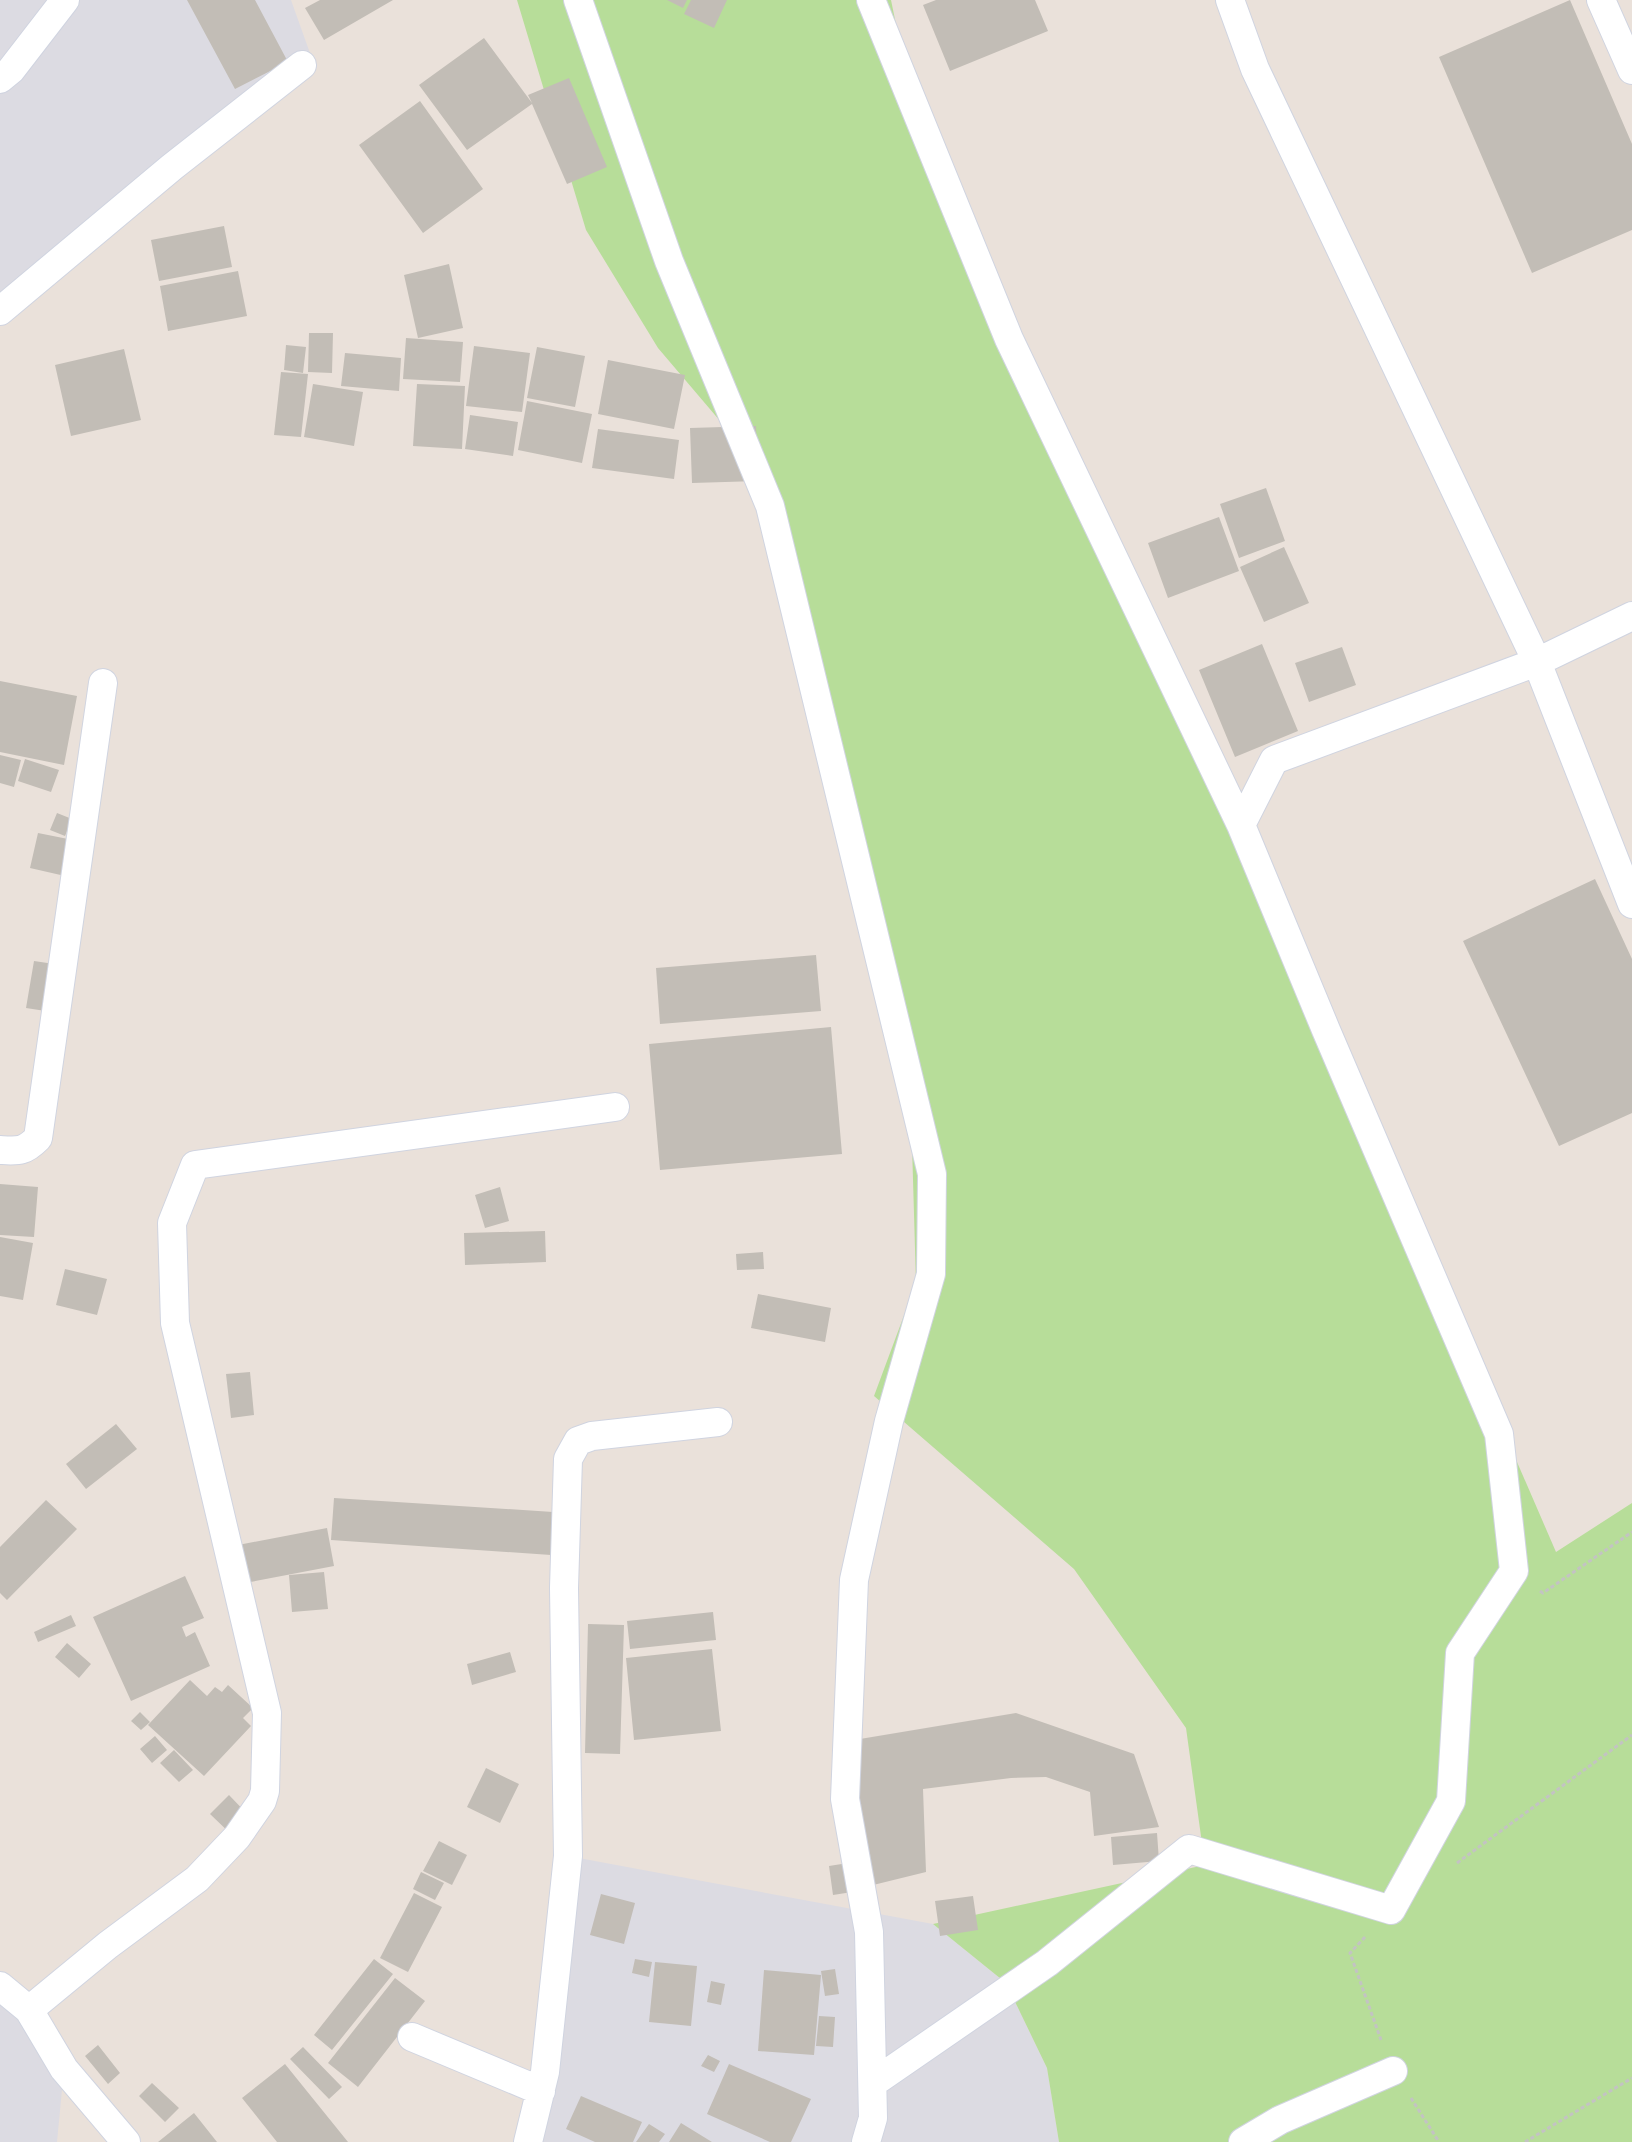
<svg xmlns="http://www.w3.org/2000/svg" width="1632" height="2142" viewBox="0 0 1632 2142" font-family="'Work Sans',sans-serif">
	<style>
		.industrial { fill: #dcdbe2 }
		.green { fill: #b7dd99 }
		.building { fill: #c2bdb6 }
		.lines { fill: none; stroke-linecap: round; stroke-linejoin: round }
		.minor-casing { stroke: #d0d4e0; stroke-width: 30 }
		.path { stroke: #c3c3c3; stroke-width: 3; stroke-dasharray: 4 2.5; stroke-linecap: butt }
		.minor { stroke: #fff; stroke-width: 28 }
	</style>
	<rect width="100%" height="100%" fill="#eae1da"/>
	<!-- industrial -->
	<path class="industrial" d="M0,0H291L311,56L0,307Z
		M568,1856L933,1924L1006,1983L1047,2068L1059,2142H528Z
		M0,1986L64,2069L57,2142H0Z"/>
	<!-- green -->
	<path class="green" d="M517,0H891L915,117L1185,695L1556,1552L1632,1503V2142H1059L1047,2068L1006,1983L933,1924L1205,1865L1186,1728L1074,1569L874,1396L916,1283L912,1145L749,455L658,348L586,230Z"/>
	<!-- building -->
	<path class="building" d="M187,0H255L288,62L235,89Z
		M320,0H393L324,40L305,8Z
		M667,0H687L683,8Z
		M691,0H727L714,28L684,14Z
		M936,0H1035L1048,31L950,71L923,5Z
		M1570,0L1632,144V230L1532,273L1439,57Z
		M484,38L532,103L528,95L569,78L607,167L567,184L532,104L467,150L419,85Z
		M420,101L483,189L423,233L359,145Z
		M224,226L232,267L159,281L151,240Z
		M449,264L463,328L418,338L404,275Z
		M238,271L247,316L168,331L160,286Z
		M309,333H333L332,373L308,372Z
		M406,338L463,342L460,382L403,379Z
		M286,345L306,347L303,373L284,370Z
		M474,346L530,353L522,412L466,406Z
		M537,347L585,356L575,407L527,398Z
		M124,349L141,420L71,436L55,365Z
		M345,353L401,358L399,391L341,386Z
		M608,360L685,375L674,429L598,414Z
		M281,372L308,374L301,437L274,435Z
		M313,384L363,392L354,446L304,437Z
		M417,384L465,386L462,449L413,446Z
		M527,401L592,414L582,463L518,450Z
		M470,415L518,422L513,456L465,449Z
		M756,426L758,481L692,483L690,428Z
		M598,429L679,440L674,479L592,468Z
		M1266,488L1285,541L1239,558L1220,504Z
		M1219,517L1239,571L1168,598L1148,543Z
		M1284,547L1309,603L1264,622L1240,567Z
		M1262,644L1298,731L1235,757L1199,670Z
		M1342,647L1356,685L1309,702L1295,663Z
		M0,681L77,696L64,765L0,752Z
		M0,755L21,760L14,787L0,783Z
		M25,759L59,770L51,792L18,781Z
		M57,813L72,819L65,836L50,830Z
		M38,833L73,840L65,876L30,868Z
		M1595,879L1632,959V1113L1559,1146L1463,941Z
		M816,955L821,1011L660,1024L656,968Z
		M34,961L61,965L52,1012L26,1008Z
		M831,1027L842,1154L660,1170L649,1044Z
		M0,1184L38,1187L34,1237L0,1235Z
		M500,1187L509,1221L485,1228L475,1195Z
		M545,1231L546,1262L465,1265L464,1233Z
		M0,1237L33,1243L23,1300L0,1296Z
		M763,1252L764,1269L737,1270L736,1254Z
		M65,1269L107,1279L97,1315L56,1305Z
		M758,1294L831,1308L825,1342L751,1328Z
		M250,1372L254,1415L231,1418L226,1374Z
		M116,1424L137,1449L86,1489L66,1464Z
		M334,1498L553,1512L551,1555L331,1540Z
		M46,1500L77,1529L7,1600L0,1593V1547Z
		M327,1528L334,1566L245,1583L238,1545Z
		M324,1572L328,1609L292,1612L289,1575Z
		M185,1576L204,1618L182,1627L186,1637L195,1632L210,1666L131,1701L93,1617Z
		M713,1612L716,1640L630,1649L627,1621Z
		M71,1615L76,1626L38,1642L34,1632Z
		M588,1624L624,1625L620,1754L585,1753Z
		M67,1643L91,1664L79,1678L55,1657Z
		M712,1649L721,1731L634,1740L626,1658Z
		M510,1652L516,1672L472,1685L467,1664Z
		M190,1680L207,1696L215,1687L222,1692L228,1685L253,1708L243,1718L251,1726L204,1776L148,1725Z
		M140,1712L150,1722L141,1730L131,1721Z
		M1016,1713L1134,1754L1159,1827L1094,1836L1090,1792L1046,1777L1011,1778L923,1789L926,1872L861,1888L842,1742Z
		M155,1736L167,1750L152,1763L140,1749Z
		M174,1750L193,1770L179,1782L160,1763Z
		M486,1768L519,1784L500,1823L467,1807Z
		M229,1795L252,1819L234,1837L210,1814Z
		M1157,1833L1159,1861L1113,1865L1111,1837Z
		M439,1841L467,1855L452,1885L423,1871Z
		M848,1863L852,1892L833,1895L829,1866Z
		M421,1872L444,1883L435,1900L413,1889Z
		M414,1893L442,1907L408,1972L380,1958Z
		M601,1894L635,1903L624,1944L590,1935Z
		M973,1896L978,1930L940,1936L935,1901Z
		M374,1959L393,1974L332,2050L314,2035Z
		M635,1959L652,1962L649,1977L632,1973Z
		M655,1962L697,1966L691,2026L649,2022Z
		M835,1969L839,1994L825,1996L821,1971Z
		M764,1970L821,1975L814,2055L758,2051Z
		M395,1978L425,2001L358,2087L328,2063Z
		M711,1981L725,1984L721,2005L707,2002Z
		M819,2016L835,2017L833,2047L816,2046Z
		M98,2045L120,2073L108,2084L85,2056Z
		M303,2047L342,2087L329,2099L290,2059Z
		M708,2055L720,2061L714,2072L701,2066Z
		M285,2064L348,2142H277L242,2098Z
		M729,2064L811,2099L791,2142H770L707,2114Z
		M152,2083L179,2108L165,2122L139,2096Z
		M581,2096L642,2122L633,2142H595L566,2129Z
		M194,2113L217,2142H158Z
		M681,2123L712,2142H669Z
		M649,2124L665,2134L659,2142H636Z"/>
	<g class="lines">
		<defs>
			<path id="minor" d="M578,0L669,261L770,506L932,1174L931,1274L889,1421L854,1580L845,1799L869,1932L873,2118L866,2142
				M871,0L1009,339L1241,825L1326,1030L1499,1434L1514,1571L1460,1653L1451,1801L1391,1910L1189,1849L1047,1963L873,2083
				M1230,0L1255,69L1537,662L1632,904
				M1601,0L1632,70
				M0,79L11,70L65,0
				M0,311L172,167L302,65
				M1241,825L1274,760L1537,662L1632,616
				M0,1150C19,1151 24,1152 38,1138L103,683
				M0,1986L29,2010L64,2069L126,2142
				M29,2010L108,1945L197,1879L237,1837L262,1801L265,1791L267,1713L175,1323L172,1223L195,1165L615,1107
				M412,2037L541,2091
				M528,2142L545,2072L568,1856L564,1588L568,1459L578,1441L592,1436L718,1422
				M1243,2142L1280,2120L1393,2071"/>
		</defs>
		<!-- minor casing -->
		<use href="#minor" class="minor-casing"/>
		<!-- path -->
		<path class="path" d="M1540,1591L1543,1593L1632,1532
			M1457,1863L1632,1735
			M1365,1937L1350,1953L1381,2040
			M1411,2098L1439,2142
			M1525,2142L1632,2078"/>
		<!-- minor -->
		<use href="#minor" class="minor"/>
	</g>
</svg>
